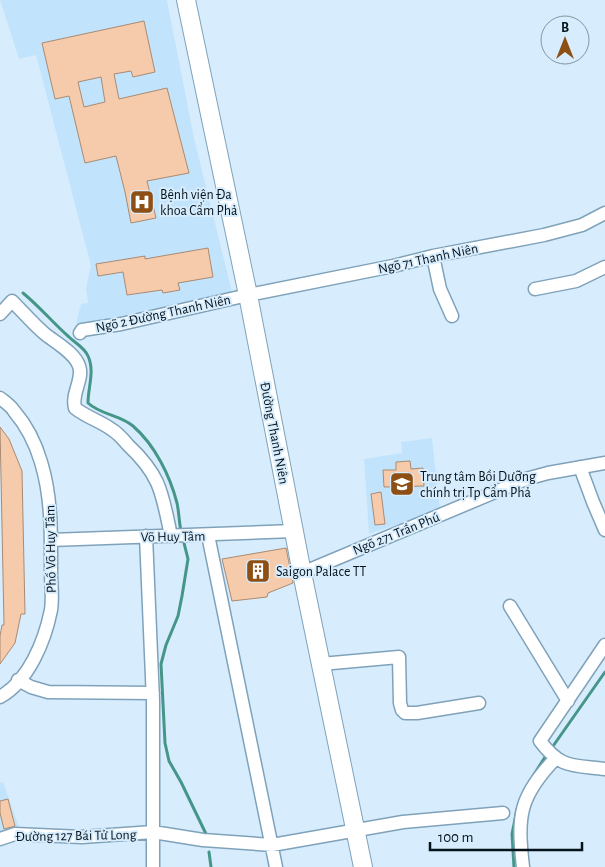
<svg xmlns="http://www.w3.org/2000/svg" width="605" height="867" viewBox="0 0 605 867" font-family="'Alegreya Sans',sans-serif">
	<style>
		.built { fill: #c1e4fc }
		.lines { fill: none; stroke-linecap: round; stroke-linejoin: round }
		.stream { stroke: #459689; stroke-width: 3 }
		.building { fill: #f5cbac; stroke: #aa8a72; fill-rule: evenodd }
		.street-casing { stroke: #7fa2ba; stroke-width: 15 }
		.secondary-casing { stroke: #7fa2ba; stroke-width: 20 }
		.street { stroke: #fff; stroke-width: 12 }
		.secondary { stroke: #fff; stroke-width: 18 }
		.labels { text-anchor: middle; stroke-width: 4; stroke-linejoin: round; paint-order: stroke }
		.poi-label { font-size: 14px; fill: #06131b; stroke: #d7edfd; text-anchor: start }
		.street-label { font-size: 14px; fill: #06131b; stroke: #d7edfd }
	</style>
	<rect width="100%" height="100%" fill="#d7edfd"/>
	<!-- built -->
	<path class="built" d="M0,0H167L194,138L233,296L76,324L81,304L88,303L86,288L91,266L36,55L19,59Z
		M432,438L440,510L369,534L364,459L402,453L401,442Z
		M3,782L20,830L0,836V783Z"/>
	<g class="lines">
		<!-- stream -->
		<path class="stream" d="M23,293C40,307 53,323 69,337C75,343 84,347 88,356C95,371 88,387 88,403C101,415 120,415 133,426C155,445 170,476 177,503C179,512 179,522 181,531
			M184,543L188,559L182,596L178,616L166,645L161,664L165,743L169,761L181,782L207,836
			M551,749L605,672
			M533,776L547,754
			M209,852L211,867
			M514,867L512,834L517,809"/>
	</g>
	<!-- building -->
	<path class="building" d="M144,21L155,72L133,77L131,71L114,74L119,99L167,88L189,173L147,181L156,218L131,223L125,192L116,156L85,163L69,96L55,99L42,43ZM101,77L105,102L84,107L78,82Z
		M208,248L213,277L178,283L180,290L163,293L162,290L127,295L123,272L98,276L96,264L145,256V259L162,256Z
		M0,427L9,439L22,471L25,614H21L15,643L0,664V636L2,625H4Z
		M410,461L411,469L423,468L424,486L384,487L383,470H396V462Z
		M381,492L385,524L375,525L371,494Z
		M286,548L293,583L268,593L267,597L232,601L222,559Z
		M8,799L15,826L4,829L0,813V801Z"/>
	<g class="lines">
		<defs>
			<path id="street" d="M433,256L440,289L452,316
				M535,289L576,281L605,267
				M0,314L12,301C23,312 33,324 45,334C55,342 75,353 79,366C84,379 71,393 75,408C86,417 100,421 111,429C118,433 123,439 128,445C161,476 162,493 171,536
				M80,333L82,330L121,324L248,295L393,266L433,256L544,235L582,225L605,213
				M0,398C5,402 11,406 14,411C26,425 36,445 41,462C52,498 51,534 51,572C51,584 53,598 51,610C45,640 29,681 0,697
				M580,467L593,502L605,530
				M208,535L276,867
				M146,536L153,701V867
				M51,540L294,531
				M302,573L526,479L548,473L605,463
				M510,606L568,701
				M605,645L540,741C561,769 573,765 605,769
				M321,664L399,657L400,703L402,710L405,713H417L479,703
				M18,680L31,687L48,692L153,693
				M0,839L15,834L82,837L153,832L203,840L272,845L403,822L503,813
				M523,867C517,816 519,796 556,758"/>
			<path id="secondary" d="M186,0L248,295L302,573L363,867"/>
		</defs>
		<!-- street casing -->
		<use href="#street" class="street-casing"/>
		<!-- secondary casing -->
		<use href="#secondary" class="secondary-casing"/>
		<!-- street -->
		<use href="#street" class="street"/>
		<!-- secondary -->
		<use href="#secondary" class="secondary"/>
	</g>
	<!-- icons -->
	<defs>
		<symbol id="hospital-square" viewBox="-11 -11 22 22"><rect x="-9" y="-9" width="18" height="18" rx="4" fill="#8d4f14" stroke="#d7edfd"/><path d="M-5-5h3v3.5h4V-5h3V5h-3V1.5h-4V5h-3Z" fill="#fff"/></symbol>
		<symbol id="university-square" viewBox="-11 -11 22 22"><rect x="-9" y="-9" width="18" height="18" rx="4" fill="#8d4f14" stroke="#d7edfd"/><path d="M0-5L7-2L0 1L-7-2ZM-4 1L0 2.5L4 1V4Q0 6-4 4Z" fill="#fff"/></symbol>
		<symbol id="building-square" viewBox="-11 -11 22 22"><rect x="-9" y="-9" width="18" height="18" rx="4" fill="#8d4f14" stroke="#d7edfd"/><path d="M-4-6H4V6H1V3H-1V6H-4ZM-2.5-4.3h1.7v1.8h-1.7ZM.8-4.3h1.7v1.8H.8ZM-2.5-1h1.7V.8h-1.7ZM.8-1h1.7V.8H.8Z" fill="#fff"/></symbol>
	</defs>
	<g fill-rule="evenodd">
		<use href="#hospital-square" x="128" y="188" width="28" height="28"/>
		<use href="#university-square" x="388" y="470" width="28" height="28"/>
		<use href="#building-square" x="244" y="557" width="28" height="28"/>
	</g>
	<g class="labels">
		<!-- poi labels -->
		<g class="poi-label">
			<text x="160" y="199">Bệnh viện Đa<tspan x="160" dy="16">khoa Cẩm Phả</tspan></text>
			<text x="420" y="481">Trung tâm Bồi Dưỡng<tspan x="420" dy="16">chính trị Tp Cẩm Phả</tspan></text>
			<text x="276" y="576">Saigon Palace TT</text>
		</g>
		<!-- street labels -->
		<g class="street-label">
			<text transform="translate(428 258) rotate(-12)" y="5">Ngõ 71 Thanh Niên</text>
			<text transform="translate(163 313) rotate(-12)" y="5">Ngõ 2 Đường Thanh Niên</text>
			<text transform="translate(275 433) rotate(79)" y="5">Đường Thanh Niên</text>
			<text transform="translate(396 533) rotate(-22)" y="5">Ngõ 271 Trần Phú</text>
			<text transform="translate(173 536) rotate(-1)" y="5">Võ Huy Tâm</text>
			<text transform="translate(50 549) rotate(-91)" y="5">Phố Võ Huy Tâm</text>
			<text transform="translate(76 835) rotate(-1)" y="5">Đường 127 Bái Tử Long</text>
		</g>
	</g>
	<!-- north arrow -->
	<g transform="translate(565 40)"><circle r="24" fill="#d7edfd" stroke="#8396a3"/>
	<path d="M0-4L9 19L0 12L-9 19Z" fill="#8d4f14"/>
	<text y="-8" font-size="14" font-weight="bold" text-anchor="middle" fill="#06131b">B</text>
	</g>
	<!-- scale -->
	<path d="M430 842v8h152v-8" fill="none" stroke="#06131b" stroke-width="2.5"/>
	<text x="438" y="842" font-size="15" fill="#06131b" stroke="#d7edfd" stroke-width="4" paint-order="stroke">100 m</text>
</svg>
